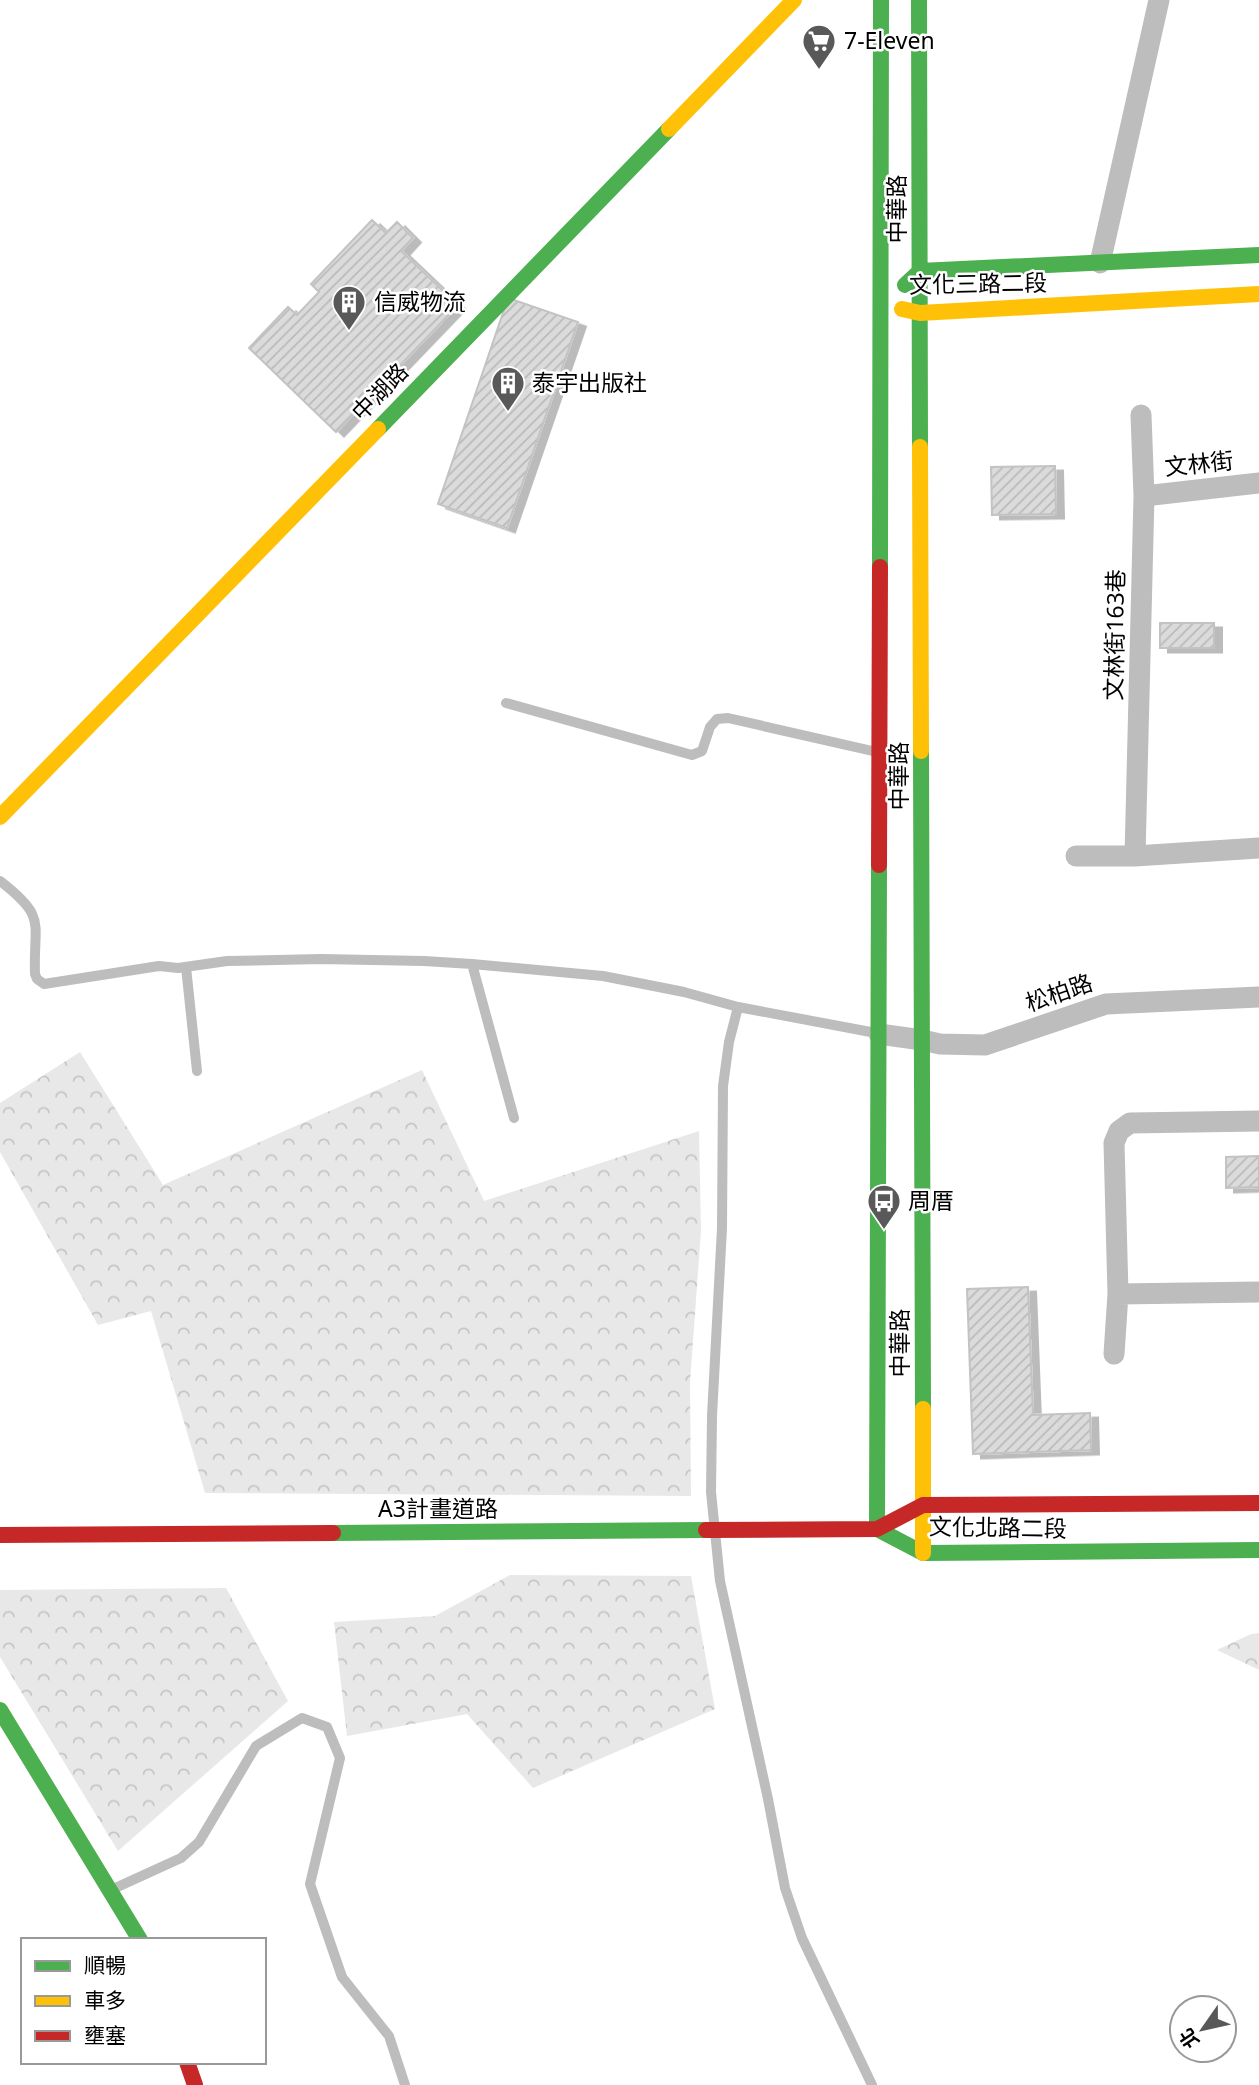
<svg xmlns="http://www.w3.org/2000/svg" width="1259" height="2085" viewBox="0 0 1259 2085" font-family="'Noto Sans','Noto Sans TC',sans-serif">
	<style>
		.forest { fill: url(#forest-crowns) }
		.building { fill: url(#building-hatch); stroke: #c3c3c3; stroke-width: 2; filter: url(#shadow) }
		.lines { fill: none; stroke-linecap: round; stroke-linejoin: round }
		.lane { stroke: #bdbdbd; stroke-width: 10 }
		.street { stroke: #bdbdbd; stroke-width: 21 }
		.fast { stroke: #4caf50; stroke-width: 16 }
		.slow { stroke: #ffc107; stroke-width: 16 }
		.jam { stroke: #c62828; stroke-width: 16 }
		.labels { text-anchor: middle; stroke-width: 5; stroke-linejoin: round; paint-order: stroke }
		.poi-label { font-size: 23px; fill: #000; stroke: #fff; text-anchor: start }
		.street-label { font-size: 23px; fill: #000; stroke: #fff }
	</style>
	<defs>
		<pattern id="forest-crowns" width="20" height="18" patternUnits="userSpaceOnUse" patternTransform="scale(1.75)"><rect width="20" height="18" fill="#e8e8e8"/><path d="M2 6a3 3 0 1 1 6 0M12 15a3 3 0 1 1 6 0" fill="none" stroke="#c5c5c5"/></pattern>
		<pattern id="building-hatch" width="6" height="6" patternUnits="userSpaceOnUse" patternTransform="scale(1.75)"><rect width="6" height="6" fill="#dbdbdb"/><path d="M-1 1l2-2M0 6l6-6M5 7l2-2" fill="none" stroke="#bababa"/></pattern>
		<filter id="shadow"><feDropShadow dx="8" dy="4.5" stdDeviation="0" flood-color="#0004"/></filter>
	</defs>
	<rect width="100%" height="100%" fill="#fff"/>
	<!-- forest -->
	<path class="forest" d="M80,1052L163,1185L422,1070L484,1201L699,1131L701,1231L690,1382L691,1496L205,1493L151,1311L98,1325L0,1152V1103Z
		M510,1575L691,1576L715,1709L533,1788L467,1714L347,1736L334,1622L435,1616Z
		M226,1588L288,1701L118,1851L0,1657V1590Z
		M1259,1633V1670L1217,1650L1251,1634Z"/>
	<!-- building -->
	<path class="building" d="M372,220L386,233L397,222L413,238L401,251L458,305L336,432L249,348L288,307L297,315L319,292L311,284Z
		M508,298L578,322L507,528L438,504Z
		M1055,466L1056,514L992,515L991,467Z
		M1160,623H1214V648H1160Z
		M1259,1156V1187L1226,1188V1157Z
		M1028,1287L1033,1415L1090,1413L1091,1450L973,1454L967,1289Z"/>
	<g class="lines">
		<!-- lane -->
		<path class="lane" d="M506,703L692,755L702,751L710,727L717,719L728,718L877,752
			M0,881C48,918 33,922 35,974L37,979L44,984L159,966L178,968L227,961L321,959L424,961L472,964L603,976L684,992L738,1007
			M472,964L514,1118
			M186,967L197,1071
			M113,1889L181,1858L199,1842L256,1746L302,1718L327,1727L340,1758L310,1884L342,1977L389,2036L405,2085
			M872,2085L802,1938L785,1888L768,1799L720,1581L711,1492L712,1416L722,1228L723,1086L729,1042L738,1007L876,1033"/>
		<!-- street -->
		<path class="street" d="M1100,263L1159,0
			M1144,496L1259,483
			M1076,856H1135L1259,848
			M1135,856L1144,496L1141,415
			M879,1034L922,1040L940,1044L985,1045L1106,1004L1259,997
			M1118,1294L1259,1292
			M1114,1354L1118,1294L1114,1143L1119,1131L1130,1123L1259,1121"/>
		<!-- fast -->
		<path class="fast" d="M919,0L920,447
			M905,285L920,271L1259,255
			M378,429L669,129
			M880,567L881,0
			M921,751L923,1409
			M877,1529L879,865
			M877,1529L923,1553L1259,1550
			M333,1533L706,1530
			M0,1710L140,1940"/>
		<!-- slow -->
		<path class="slow" d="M669,129L794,0
			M902,309L920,313L1259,294
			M920,447L921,751
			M0,817L378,429
			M923,1409V1553"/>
		<!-- jam -->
		<path class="jam" d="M879,865L880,567
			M706,1530L877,1529L923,1505L1259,1503
			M0,1535L333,1533
			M187,2062L195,2085"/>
	</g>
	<!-- icons -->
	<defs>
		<symbol id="supermarket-pin" viewBox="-11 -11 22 30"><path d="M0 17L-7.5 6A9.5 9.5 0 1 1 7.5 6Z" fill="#595959" stroke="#fff"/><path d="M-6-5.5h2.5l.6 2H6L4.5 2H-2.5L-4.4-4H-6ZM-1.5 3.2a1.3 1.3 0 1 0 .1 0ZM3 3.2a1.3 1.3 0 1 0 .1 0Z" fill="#fff"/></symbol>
		<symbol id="building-pin" viewBox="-11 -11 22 30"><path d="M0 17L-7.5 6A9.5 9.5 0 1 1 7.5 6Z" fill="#595959" stroke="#fff"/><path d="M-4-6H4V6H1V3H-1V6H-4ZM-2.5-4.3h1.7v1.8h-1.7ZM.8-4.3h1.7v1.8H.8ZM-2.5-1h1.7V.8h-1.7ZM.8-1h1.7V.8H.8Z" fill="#fff"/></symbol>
		<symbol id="bus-pin" viewBox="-11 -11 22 30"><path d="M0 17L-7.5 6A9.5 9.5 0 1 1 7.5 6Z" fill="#595959" stroke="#fff"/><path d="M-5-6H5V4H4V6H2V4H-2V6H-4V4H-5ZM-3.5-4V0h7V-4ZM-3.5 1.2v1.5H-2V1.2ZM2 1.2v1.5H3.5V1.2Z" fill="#fff"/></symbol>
	</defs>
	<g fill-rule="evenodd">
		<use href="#supermarket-pin" x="800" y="22" width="38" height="52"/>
		<use href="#building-pin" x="330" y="283" width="38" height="52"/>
		<use href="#building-pin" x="489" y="364" width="38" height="52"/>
		<use href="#bus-pin" x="865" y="1182" width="38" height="52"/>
	</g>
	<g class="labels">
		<!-- poi labels -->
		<g class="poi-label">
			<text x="844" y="49">7-Eleven</text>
			<text x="374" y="310">信威物流</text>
			<text x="532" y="391">泰宇出版社</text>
			<text x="908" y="1209">周厝</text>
		</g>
		<!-- street labels -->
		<g class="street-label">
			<text transform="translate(897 209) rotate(-90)" y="8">中華路</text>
			<text transform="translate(978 284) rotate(-1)" y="8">文化三路二段</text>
			<text transform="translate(380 392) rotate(-46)" y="8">中湖路</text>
			<text transform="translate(1199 464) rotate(-6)" y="8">文林街</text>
			<text transform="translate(1115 635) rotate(-89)" y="8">文林街163巷</text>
			<text transform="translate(899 776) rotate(-90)" y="8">中華路</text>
			<text transform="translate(1059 993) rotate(-19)" y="8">松柏路</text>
			<text transform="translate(900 1343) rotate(-90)" y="8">中華路</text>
			<text x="438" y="1517">A3計畫道路</text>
			<text transform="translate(998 1528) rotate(1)" y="8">文化北路二段</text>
		</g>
	</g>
	<!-- legend -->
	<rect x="21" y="1938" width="245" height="126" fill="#ffffff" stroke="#999999" stroke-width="2"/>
	<rect x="35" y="1961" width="35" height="10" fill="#4caf50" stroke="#999999" stroke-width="2"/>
	<text x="84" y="1973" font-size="21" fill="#000000">順暢</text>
	<rect x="35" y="1996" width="35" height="10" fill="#ffc107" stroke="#999999" stroke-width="2"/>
	<text x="84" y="2008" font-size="21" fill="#000000">車多</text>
	<rect x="35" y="2031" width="35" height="10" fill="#c62828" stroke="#999999" stroke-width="2"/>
	<text x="84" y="2043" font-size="21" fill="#000000">壅塞</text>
	<!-- north arrow -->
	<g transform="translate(1203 2029) rotate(236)"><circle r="33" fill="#ffffff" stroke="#999999" stroke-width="2"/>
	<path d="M0-5L12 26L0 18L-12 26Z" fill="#595959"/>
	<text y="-10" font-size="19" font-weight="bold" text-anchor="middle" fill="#000000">北</text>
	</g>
</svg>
